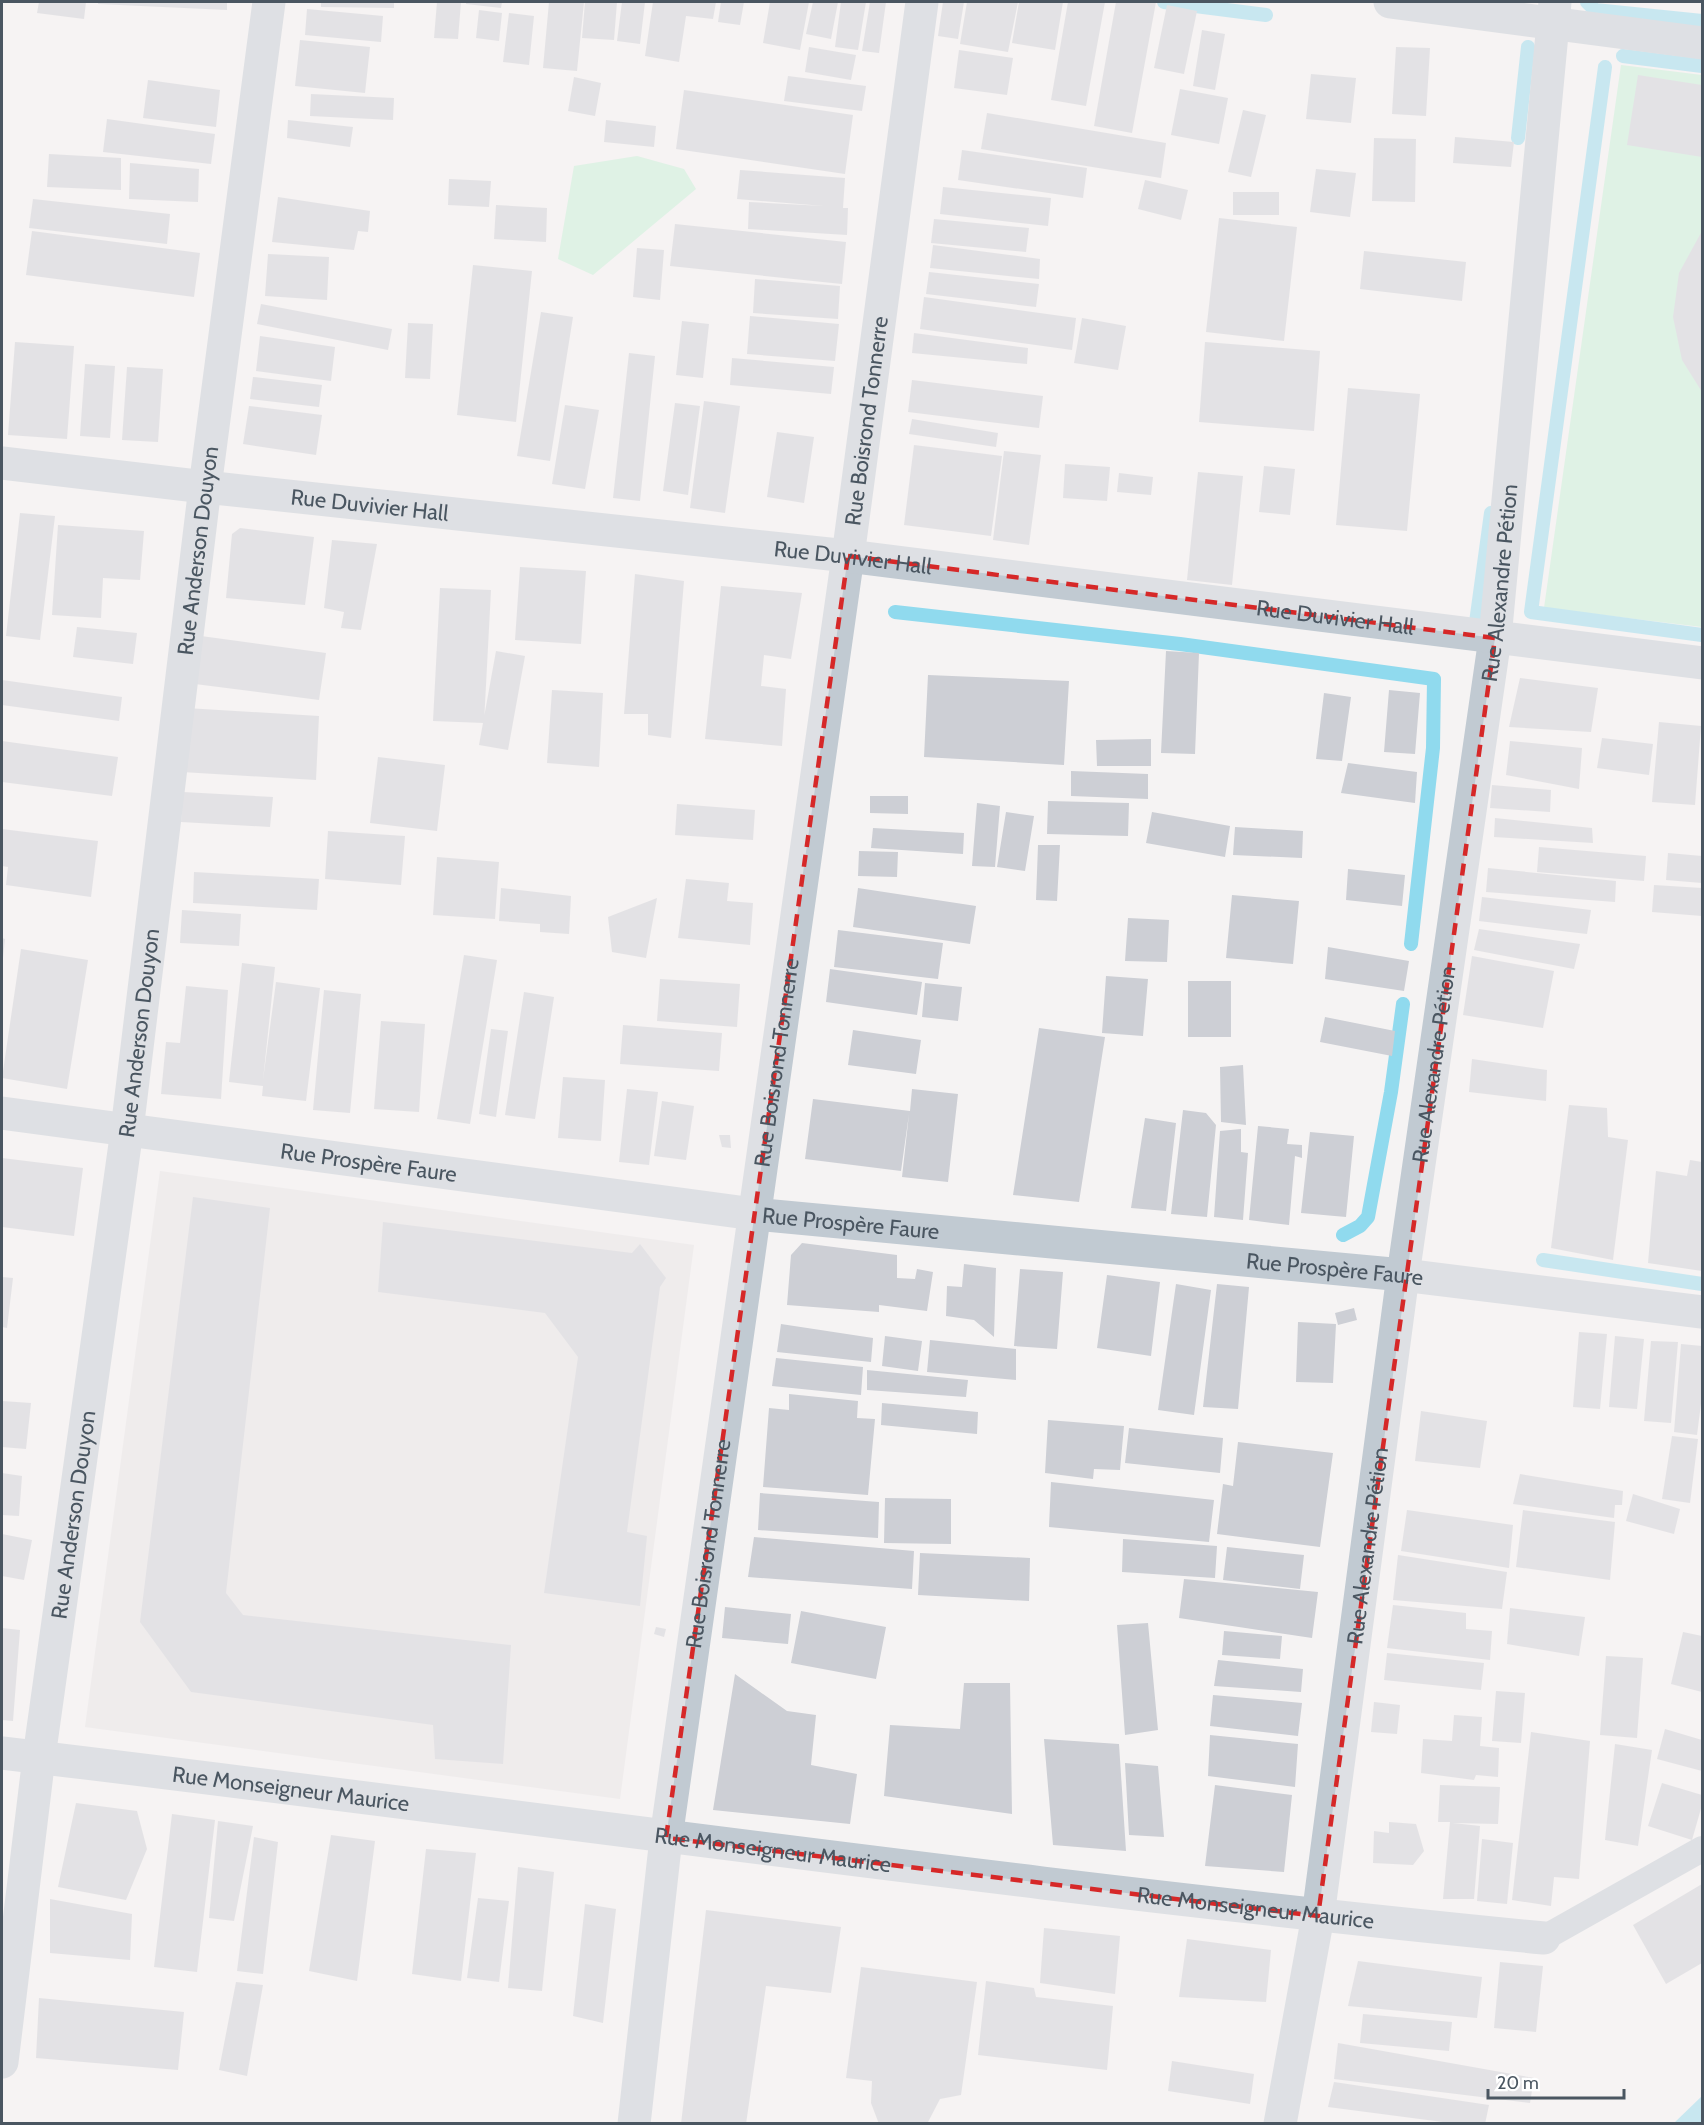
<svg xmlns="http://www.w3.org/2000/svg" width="1704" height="2125" viewBox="0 0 1704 2125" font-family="Cabin,sans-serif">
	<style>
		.education { fill: #e6e4e5 }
		.green { fill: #c3f1d5 }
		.water { fill: #90daee }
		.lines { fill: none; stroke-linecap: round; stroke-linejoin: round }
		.stream { stroke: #90daee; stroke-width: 14 }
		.building { fill: #cdcfd5 }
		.service { stroke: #c1cad2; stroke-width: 26 }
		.minor { stroke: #c1cad2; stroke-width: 33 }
		.tertiary { stroke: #c1cad2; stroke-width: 33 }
		.marked { fill: none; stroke: #d62828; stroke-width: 4.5; stroke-dasharray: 12 8; stroke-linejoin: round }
		.labels { text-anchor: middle; stroke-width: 5; stroke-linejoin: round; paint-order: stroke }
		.street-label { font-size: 22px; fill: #4a5661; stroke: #fff }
	</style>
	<rect width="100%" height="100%" fill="#f5f3f3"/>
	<!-- education -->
	<path class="education" d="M160,1171L694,1245L620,1799L85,1727Z"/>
	<!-- green -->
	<path class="green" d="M1621,65L1702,75V627L1544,608Z
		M637,156L684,169L696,189L593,275L558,259L574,166Z"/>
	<!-- water -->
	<path class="water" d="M1702,2096V2123H1674Z"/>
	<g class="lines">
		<!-- stream -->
		<path class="stream" d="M1164,2L1266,15
			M1587,2L1595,10L1702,21
			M1623,56L1702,66
			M1605,67L1531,612L1702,635
			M1518,138L1528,47
			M895,612L1180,644L1434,679L1433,748L1411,944
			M1474,637L1491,513
			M1343,1235L1360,1226L1368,1217L1391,1092L1403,1004
			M1543,1260L1702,1284"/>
	</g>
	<!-- building -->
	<path class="building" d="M39,2H86L84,19L37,13Z
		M98,2H227V10L98,4Z
		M321,2H394V8L321,7Z
		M437,2H461L458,39L434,38Z
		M466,2H502L501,8L466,4Z
		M549,2H584L577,71L543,68Z
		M585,2H617L614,40L582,38Z
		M622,2H645L640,44L617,41Z
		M653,2H716L713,19L686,16L679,62L645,56Z
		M721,2H744L740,25L718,22Z
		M770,2H809L800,50L763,43Z
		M813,2H838L831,39L806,34Z
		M841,2H866L858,50L835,47Z
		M870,2H886L879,53L862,51Z
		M943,2H964L958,39L938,36Z
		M967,2H1018L1008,52L960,44Z
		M1019,2H1063L1055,50L1012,43Z
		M1068,2H1105L1086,106L1051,100Z
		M1116,2H1156L1132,133L1094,126Z
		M1167,5L1197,11L1184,74L1154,68Z
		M307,9L383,16L381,42L305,35Z
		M479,10L502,13L499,41L476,38Z
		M509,13L534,16L529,65L503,62Z
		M1202,30L1225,34L1215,90L1193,86Z
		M300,40L370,47L365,93L295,86Z
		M809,47L856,55L851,80L805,72Z
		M1396,47L1430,48L1426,116L1392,114Z
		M959,50L1013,58L1007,95L954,88Z
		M1311,74L1356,78L1351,123L1306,119Z
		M1638,75L1702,85V157L1627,145Z
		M788,76L866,86L862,111L784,101Z
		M574,77L601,83L595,116L568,111Z
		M148,80L220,90L216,127L143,118Z
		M1180,89L1228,98L1219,144L1171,135Z
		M684,90L853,115L845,174L676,149Z
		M311,94L394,98L393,120L310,116Z
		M1243,110L1266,115L1251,177L1228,172Z
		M987,113L1166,143L1161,178L981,149Z
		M107,119L215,134L211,164L103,152Z
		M288,120L353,127L350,147L287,138Z
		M606,120L656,126L654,147L604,142Z
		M1455,137L1514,142L1511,167L1453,163Z
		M1374,138L1416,139L1415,202L1372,201Z
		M962,150L1087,168L1083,198L958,180Z
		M49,154L121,158V190L47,187Z
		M130,163L199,169L198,202L129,199Z
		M1316,169L1356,173L1350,217L1310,212Z
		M740,170L845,178L843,208H848L847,235L748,229L749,202L824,206L737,199Z
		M449,179L491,181L489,207L448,205Z
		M1145,180L1188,190L1181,220L1138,209Z
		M943,187L1051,198L1048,226L940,214Z
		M1233,192H1279V215H1233Z
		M278,197L370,211L368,232L358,231L354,250L272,242Z
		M33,199L170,214L167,244L29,228Z
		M496,205L547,208L546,242L494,239Z
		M1219,218L1297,227L1284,341L1206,332Z
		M934,219L1029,228L1026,252L931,243Z
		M675,224L846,242L842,284L670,266Z
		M32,231L200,253L194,297L26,275Z
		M1702,231V392L1682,360L1673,317L1679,273Z
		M933,245L1040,259L1039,279L930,268Z
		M637,248L664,250L660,300L633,297Z
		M1364,251L1466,262L1462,301L1360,289Z
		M268,254L329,257L327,300L265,296Z
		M473,265L532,271L516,422L457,415Z
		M929,272L1039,284L1036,307L926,294Z
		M755,279L840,286L838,319L753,313Z
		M924,297L1076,318L1072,350L920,329Z
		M261,304L392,329L388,350L257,324Z
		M541,312L573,317L550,461L517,456Z
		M750,316L839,324L835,361L747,354Z
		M1082,318L1126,326L1118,370L1074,363Z
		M682,321L709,324L703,378L676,375Z
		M408,323L433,324L430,379L405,378Z
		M914,333L1028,348L1027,364L912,353Z
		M260,336L335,347L331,381L256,371Z
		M15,342L74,346L67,439L8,435Z
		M1205,342L1320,351L1314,431L1199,422Z
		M629,353L655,356L640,501L613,498Z
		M732,358L834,367L831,394L730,385Z
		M85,364L115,366L110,438L80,436Z
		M127,367L163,369L158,442L122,440Z
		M253,377L322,385L319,407L250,399Z
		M912,380L1043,396L1039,428L908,412Z
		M1348,388L1420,394L1407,531L1336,525Z
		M704,401L740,406L725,513L690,508Z
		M675,403L700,406L688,495L663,491Z
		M565,405L599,410L585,489L552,484Z
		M249,406L322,415L316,455L243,444Z
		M912,419L998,433L996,447L909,434Z
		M777,432L814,437L804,503L767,497Z
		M914,445L1002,456L991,536L904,525Z
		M1004,451L1041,455L1029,545L993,540Z
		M1065,464L1110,467L1107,501L1063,498Z
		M1264,466L1295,469L1290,515L1259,512Z
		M1198,472L1243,476L1232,585L1187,580Z
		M1119,473L1153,477L1151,495L1117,492Z
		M20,513L55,516L40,640L6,636Z
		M58,525L144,531L140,580L103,578L101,618L52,615Z
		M240,528L314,537L305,605L226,598L232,534Z
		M332,540L377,544L361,630L341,628L344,612L324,608Z
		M520,567L586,571L581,644L515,640Z
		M635,574L684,581L671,738L648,735V714H624Z
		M721,586L802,593L791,659L764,655L761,686L786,689L782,746L705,739Z
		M440,588L491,590L484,723L433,721Z
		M77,627L137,633L133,664L73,657Z
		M201,636L326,653L319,700L195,684Z
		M496,651L525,656L508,750L479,745Z
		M1166,651L1199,653L1195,754L1161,753Z
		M928,675L1069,681L1064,765L924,757Z
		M1520,678L1598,688L1591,732L1509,727Z
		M2,680L122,697L119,721L2,705Z
		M552,690L603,693L599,767L547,763Z
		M1389,690L1420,693L1415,754L1384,752Z
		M1324,693L1351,697L1342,761L1316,759Z
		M186,708L319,716L316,780L182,772Z
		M1659,722L1701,726L1695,805L1652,802Z
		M1602,738L1653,744L1649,775L1597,768Z
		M1151,739V766H1097L1096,740Z
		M2,741L118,757L112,796L2,782Z
		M1510,741L1582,748L1579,789L1506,775Z
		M378,757L445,765L437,831L370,823Z
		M1348,763L1417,772L1415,803L1341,793Z
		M1071,771L1148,774V799L1071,796Z
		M1492,785L1551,790L1550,812L1490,808Z
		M183,792L273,797L270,827L181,822Z
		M870,796H908V814L870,813Z
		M1048,801L1129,803L1128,836L1047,834Z
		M977,803L1000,806L995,867L972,866Z
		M677,804L755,810L753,840L675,835Z
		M1006,812L1034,816L1025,871L997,867Z
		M1152,812L1230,826L1225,857L1146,843Z
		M1495,818L1592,828L1593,843L1494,837Z
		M1235,827L1303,831L1302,858L1233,855Z
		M873,828L964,833L963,854L871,848Z
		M2,829L98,841L91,897L6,885L8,867L2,866Z
		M328,831L405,836L401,885L325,879Z
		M1038,845H1060L1057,901L1036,900Z
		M1539,847L1646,856L1644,881L1537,872Z
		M859,851L898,852L897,877L858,876Z
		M1668,853L1702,856V883L1666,880Z
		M437,857L499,862L495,919L433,915Z
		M1488,868L1616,881L1615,902L1486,892Z
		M1348,869L1405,875L1402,906L1346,900Z
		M194,872L319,879L317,910L193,903Z
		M686,879L729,883L727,901L753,903L750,945L678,938Z
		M1654,885L1702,888V916L1652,912Z
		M501,888L571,896L569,934L540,932V924L499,921Z
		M858,888L976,906L970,944L853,927Z
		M1232,895L1299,901L1293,964L1226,958Z
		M1482,897L1591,910L1587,934L1479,921Z
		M657,898L646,958L612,952L608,917Z
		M182,910L241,914L239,946L180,943Z
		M1128,918L1169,920L1167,962L1125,961Z
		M1479,929L1580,944L1574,969L1474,950Z
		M838,930L943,943L938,979L834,967Z
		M2,938L5,939L3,958H2Z
		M1328,947L1409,961L1404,991L1325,979Z
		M21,949L88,960L67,1089L2,1078Z
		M464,955L497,960L470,1124L437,1119Z
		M1472,956L1554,971L1543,1028L1463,1015Z
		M242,963L275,967L263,1080L276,982L320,988L306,1101L262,1096L263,1086L229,1082Z
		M830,969L922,982L917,1015L826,1002Z
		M1106,976L1148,979L1143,1036L1102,1033Z
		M660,979L740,984L737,1027L657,1021Z
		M1188,981H1231V1037H1188Z
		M925,983L962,987L958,1021L922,1017Z
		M186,986L228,990L221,1099L161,1094L166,1042L180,1043Z
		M324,990L361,994L350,1113L313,1110Z
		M524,992L554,997L535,1119L505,1115Z
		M1325,1017L1395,1031L1392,1056L1320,1042Z
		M381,1021L425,1024L419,1112L374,1109Z
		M623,1025L722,1033L719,1071L620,1064Z
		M1039,1028L1105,1037L1079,1202L1013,1195Z
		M491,1029L508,1031L496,1117L479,1114Z
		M853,1030L921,1040L916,1074L848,1065Z
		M1472,1059L1547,1070L1546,1101L1469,1092Z
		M1243,1065L1246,1125L1221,1122L1220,1067Z
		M563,1077L605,1080L601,1141L558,1138Z
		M627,1089L658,1092L649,1165L619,1162Z
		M912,1089L958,1094L948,1182L902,1177L909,1114L901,1171L805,1159L813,1099L910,1111Z
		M662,1101L694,1106L686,1160L654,1156Z
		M1569,1105L1607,1108L1608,1137L1628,1140L1613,1260L1551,1248Z
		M1183,1110L1206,1113L1216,1125L1207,1217L1171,1214Z
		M1145,1118L1176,1123L1166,1211L1131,1208Z
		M1258,1126L1289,1129L1287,1144L1302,1145V1158L1295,1156L1289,1225L1249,1220Z
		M1241,1129V1152L1248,1153L1243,1220L1214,1217L1220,1131Z
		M1310,1132L1354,1136L1346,1217L1301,1213Z
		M719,1135H730L731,1148L722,1147Z
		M2,1158L83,1168L74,1236L2,1227Z
		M1690,1160L1702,1162V1271L1648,1263L1656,1171L1687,1176Z
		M193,1197L270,1208L226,1593L243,1615L511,1645L503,1764L435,1759L433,1725L191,1692L140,1622Z
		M383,1222L632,1253L640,1244L666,1278L660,1287L627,1532L647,1536L640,1606L544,1593L578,1357L545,1313L378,1292Z
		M802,1243L897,1255V1278L915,1279L917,1269L933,1272L927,1311L879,1305V1312L787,1305L791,1255Z
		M964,1264L996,1268L994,1337L974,1320L946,1316L947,1286L962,1287Z
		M1020,1269L1063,1272L1057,1349L1014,1346Z
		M1107,1275L1160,1282L1151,1356L1097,1348Z
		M2,1277L13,1278L7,1328L2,1327Z
		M1176,1284L1211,1290L1194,1415L1158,1410Z
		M1217,1284L1249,1287L1238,1409L1203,1407Z
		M1354,1308L1357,1320L1338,1325L1335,1313Z
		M1298,1322L1336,1324L1333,1383L1296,1382Z
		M781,1324L873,1338L871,1362L777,1352Z
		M1579,1332L1607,1334L1600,1409L1573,1407Z
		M885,1336L922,1341L918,1371L882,1366Z
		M1615,1336L1644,1339L1637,1409L1609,1407Z
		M930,1340L1016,1349V1380L927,1372Z
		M1651,1341L1678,1342L1671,1423L1644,1421Z
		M1681,1344L1702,1346V1396L1697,1435L1674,1432Z
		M776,1358L863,1367L861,1395L772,1386Z
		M867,1370L968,1380L966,1397L867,1390Z
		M789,1394L858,1401L857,1418L875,1419L868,1495L763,1487L769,1408L789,1410Z
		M2,1401L31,1403L26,1449L2,1447Z
		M882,1403L978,1412L977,1434L881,1425Z
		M1421,1411L1487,1421L1480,1468L1415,1461Z
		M1048,1420L1124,1426L1120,1470L1094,1469L1093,1479L1045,1473Z
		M1129,1428L1223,1438L1220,1473L1125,1463Z
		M1672,1436L1698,1439L1690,1503L1662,1499Z
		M1238,1442L1333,1453L1320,1547L1217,1534L1223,1484L1233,1486Z
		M2,1473L22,1476L19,1516L2,1515Z
		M1520,1474L1623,1491L1622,1505H1615L1614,1518L1513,1504Z
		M1051,1482L1214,1500L1209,1542L1049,1527Z
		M760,1493L879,1502L878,1538L758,1530Z
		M1633,1494L1680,1509L1674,1534L1626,1521Z
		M885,1498L951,1499V1544L884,1543Z
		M1407,1510L1513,1525L1509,1568L1401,1551Z
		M1523,1510L1615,1522L1610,1580L1516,1567Z
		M2,1534L32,1540L24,1580L2,1576Z
		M754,1537L914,1551L912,1589L748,1577Z
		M1123,1539L1217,1546L1215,1578L1122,1572Z
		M1227,1547L1304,1555L1300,1589L1223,1580Z
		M920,1553L1030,1558L1029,1601L918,1595Z
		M1398,1555L1507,1572L1502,1609L1393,1600Z
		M1184,1579L1318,1592L1312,1638L1179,1618Z
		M1393,1605L1466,1613V1629L1492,1631L1490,1660L1387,1648Z
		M725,1607L791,1614L788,1644L722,1638Z
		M1510,1608L1585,1617L1579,1656L1507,1644Z
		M801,1611L886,1627L876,1679L791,1663Z
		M1148,1623L1158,1730L1125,1735L1117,1625Z
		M656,1627L666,1629L664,1637L654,1634Z
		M2,1628L20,1630L13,1721L2,1720Z
		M1224,1631L1282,1636L1280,1659L1222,1655Z
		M1683,1632L1702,1636V1692L1671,1684Z
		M1387,1653L1484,1663L1481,1690L1384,1680Z
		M1606,1656L1643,1658L1637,1738L1600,1735Z
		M1218,1660L1303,1669L1301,1692L1214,1686Z
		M735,1674L787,1711L816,1715L811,1765L857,1774L850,1824L713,1810Z
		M964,1683H1010L1012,1814L884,1796L890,1725L960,1729Z
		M1496,1691L1525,1693L1521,1743L1492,1741Z
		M1213,1695L1302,1703L1298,1736L1210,1726Z
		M1374,1702L1400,1705L1397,1734L1371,1732Z
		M1454,1715L1482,1717L1480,1746L1499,1748L1498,1777L1476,1775L1474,1780L1421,1773L1423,1739L1452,1741Z
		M1665,1729L1702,1740V1771L1657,1759Z
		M1531,1732L1590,1741L1579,1879L1554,1877L1551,1906L1512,1900Z
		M1210,1735L1298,1744L1295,1787L1208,1776Z
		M1044,1739L1119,1744L1126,1851L1053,1845Z
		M1615,1744L1652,1750L1638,1846L1605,1840Z
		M1125,1763L1158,1766L1164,1837L1129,1835Z
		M1662,1783L1702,1795V1805L1692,1840L1648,1826Z
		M1215,1785L1292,1795L1284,1872L1205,1866Z
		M1440,1785L1500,1787L1498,1824L1453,1823L1480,1826L1474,1899H1443L1450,1822H1438Z
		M76,1803L137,1811L147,1849L126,1900L58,1887Z
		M172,1814L215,1820L197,1972L154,1967Z
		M218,1821L253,1826L234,1921L209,1918Z
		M1389,1822L1416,1824L1424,1851L1413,1865L1373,1863L1374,1831L1389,1833Z
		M331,1835L375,1841L357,1981L309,1971Z
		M254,1837L278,1842L263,1974L237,1971Z
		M1482,1839L1513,1843L1507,1904L1477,1901Z
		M426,1849L476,1853L461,1981L412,1974Z
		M518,1867L554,1872L542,1991L508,1988Z
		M1702,1884V1963L1666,1984L1633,1925Z
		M478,1898L509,1901L499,1982L467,1978Z
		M50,1899L132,1914L130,1960L50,1953Z
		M585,1904L616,1909L603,2023L573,2016Z
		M706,1910L841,1927L831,1993L766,1986L746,2124H681Z
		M1044,1928L1120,1936L1115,1994L1040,1983Z
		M1187,1939L1271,1950L1266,2002L1179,1997Z
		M1358,1961L1482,1977L1477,2018L1348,2006Z
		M1500,1962L1543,1966L1536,2032L1494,2028Z
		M861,1967L977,1982L961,2095L940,2099L927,2124H879L871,2103L872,2081L846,2078Z
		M986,1981L1034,1988L1036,1997L1113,2006L1107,2070L978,2055Z
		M236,1982L263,1985L247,2076L219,2070Z
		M39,1998L184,2012L178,2070L36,2058Z
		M1363,2014L1452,2022L1449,2051L1360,2043Z
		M1338,2043L1534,2078L1530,2103L1334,2079Z
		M1172,2061L1254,2074L1250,2104L1168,2091Z
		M1334,2082L1489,2105L1485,2124H1458L1328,2107Z"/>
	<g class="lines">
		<!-- service -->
		<path class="service" d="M1544,1938L1702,1849"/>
		<!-- minor -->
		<g class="minor">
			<path d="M1390,2L1702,43"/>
			<path id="s1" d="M2,1113L754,1214L1403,1275L1702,1312"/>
			<path id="s2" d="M2,1753C516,1814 1029,1888 1544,1938"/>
			<path id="s3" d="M2,2062L39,1757L127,1130L205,487L269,2"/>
			<path id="s4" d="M634,2124L666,1838L848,556L922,2"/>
			<path id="s5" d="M1280,2124L1318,1916L1403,1275L1495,638L1555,2"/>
		</g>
		<!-- tertiary -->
		<path class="tertiary" id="s6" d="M2,463L205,487L848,556L1702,663"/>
	</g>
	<!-- marked area -->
	<path d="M0 0H1704V2125H0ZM848,556L1495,638L1318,1916L666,1838Z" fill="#f5f3f3" fill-opacity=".55" fill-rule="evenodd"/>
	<path class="marked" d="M848,556L1495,638L1318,1916L666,1838Z"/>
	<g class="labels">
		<!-- street labels -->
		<g class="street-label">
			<text dy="8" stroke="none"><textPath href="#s4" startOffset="1719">Rue Boisrond Tonnerre</textPath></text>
			<text dy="8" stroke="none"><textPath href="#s6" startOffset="370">Rue Duvivier Hall</textPath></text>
			<text dy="8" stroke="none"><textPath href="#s3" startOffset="1524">Rue Anderson Douyon</textPath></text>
			<text dy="8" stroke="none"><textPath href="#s6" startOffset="856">Rue Duvivier Hall</textPath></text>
			<text dy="8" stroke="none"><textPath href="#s5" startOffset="1557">Rue Alexandre Pétion</textPath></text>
			<text dy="8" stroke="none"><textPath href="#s6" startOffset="1342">Rue Duvivier Hall</textPath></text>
			<text dy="8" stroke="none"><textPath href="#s3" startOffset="1038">Rue Anderson Douyon</textPath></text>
			<text dy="8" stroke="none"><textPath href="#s4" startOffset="1071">Rue Boisrond Tonnerre</textPath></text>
			<text dy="8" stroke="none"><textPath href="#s5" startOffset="1071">Rue Alexandre Pétion</textPath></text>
			<text dy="8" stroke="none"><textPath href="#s1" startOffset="370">Rue Prospère Faure</textPath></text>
			<text dy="8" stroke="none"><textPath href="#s1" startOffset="856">Rue Prospère Faure</textPath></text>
			<text dy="8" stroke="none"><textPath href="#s1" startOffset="1342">Rue Prospère Faure</textPath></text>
			<text dy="8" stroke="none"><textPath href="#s3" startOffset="552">Rue Anderson Douyon</textPath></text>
			<text dy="8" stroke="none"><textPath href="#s4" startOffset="585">Rue Boisrond Tonnerre</textPath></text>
			<text dy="8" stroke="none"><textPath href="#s5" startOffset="585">Rue Alexandre Pétion</textPath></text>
			<text dy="8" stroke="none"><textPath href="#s2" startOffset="291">Rue Monseigneur Maurice</textPath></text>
			<text dy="8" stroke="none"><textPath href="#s2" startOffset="777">Rue Monseigneur Maurice</textPath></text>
			<text dy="8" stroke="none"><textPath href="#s2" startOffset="1263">Rue Monseigneur Maurice</textPath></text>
		</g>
	</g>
	<!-- border -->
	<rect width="1704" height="2125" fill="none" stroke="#4a5661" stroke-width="6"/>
	<!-- scale -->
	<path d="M1488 2089v9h136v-9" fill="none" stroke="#4a5661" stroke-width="3"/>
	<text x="1497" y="2089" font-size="18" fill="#4a5661" stroke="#ffffff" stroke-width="4.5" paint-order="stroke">20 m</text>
</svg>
